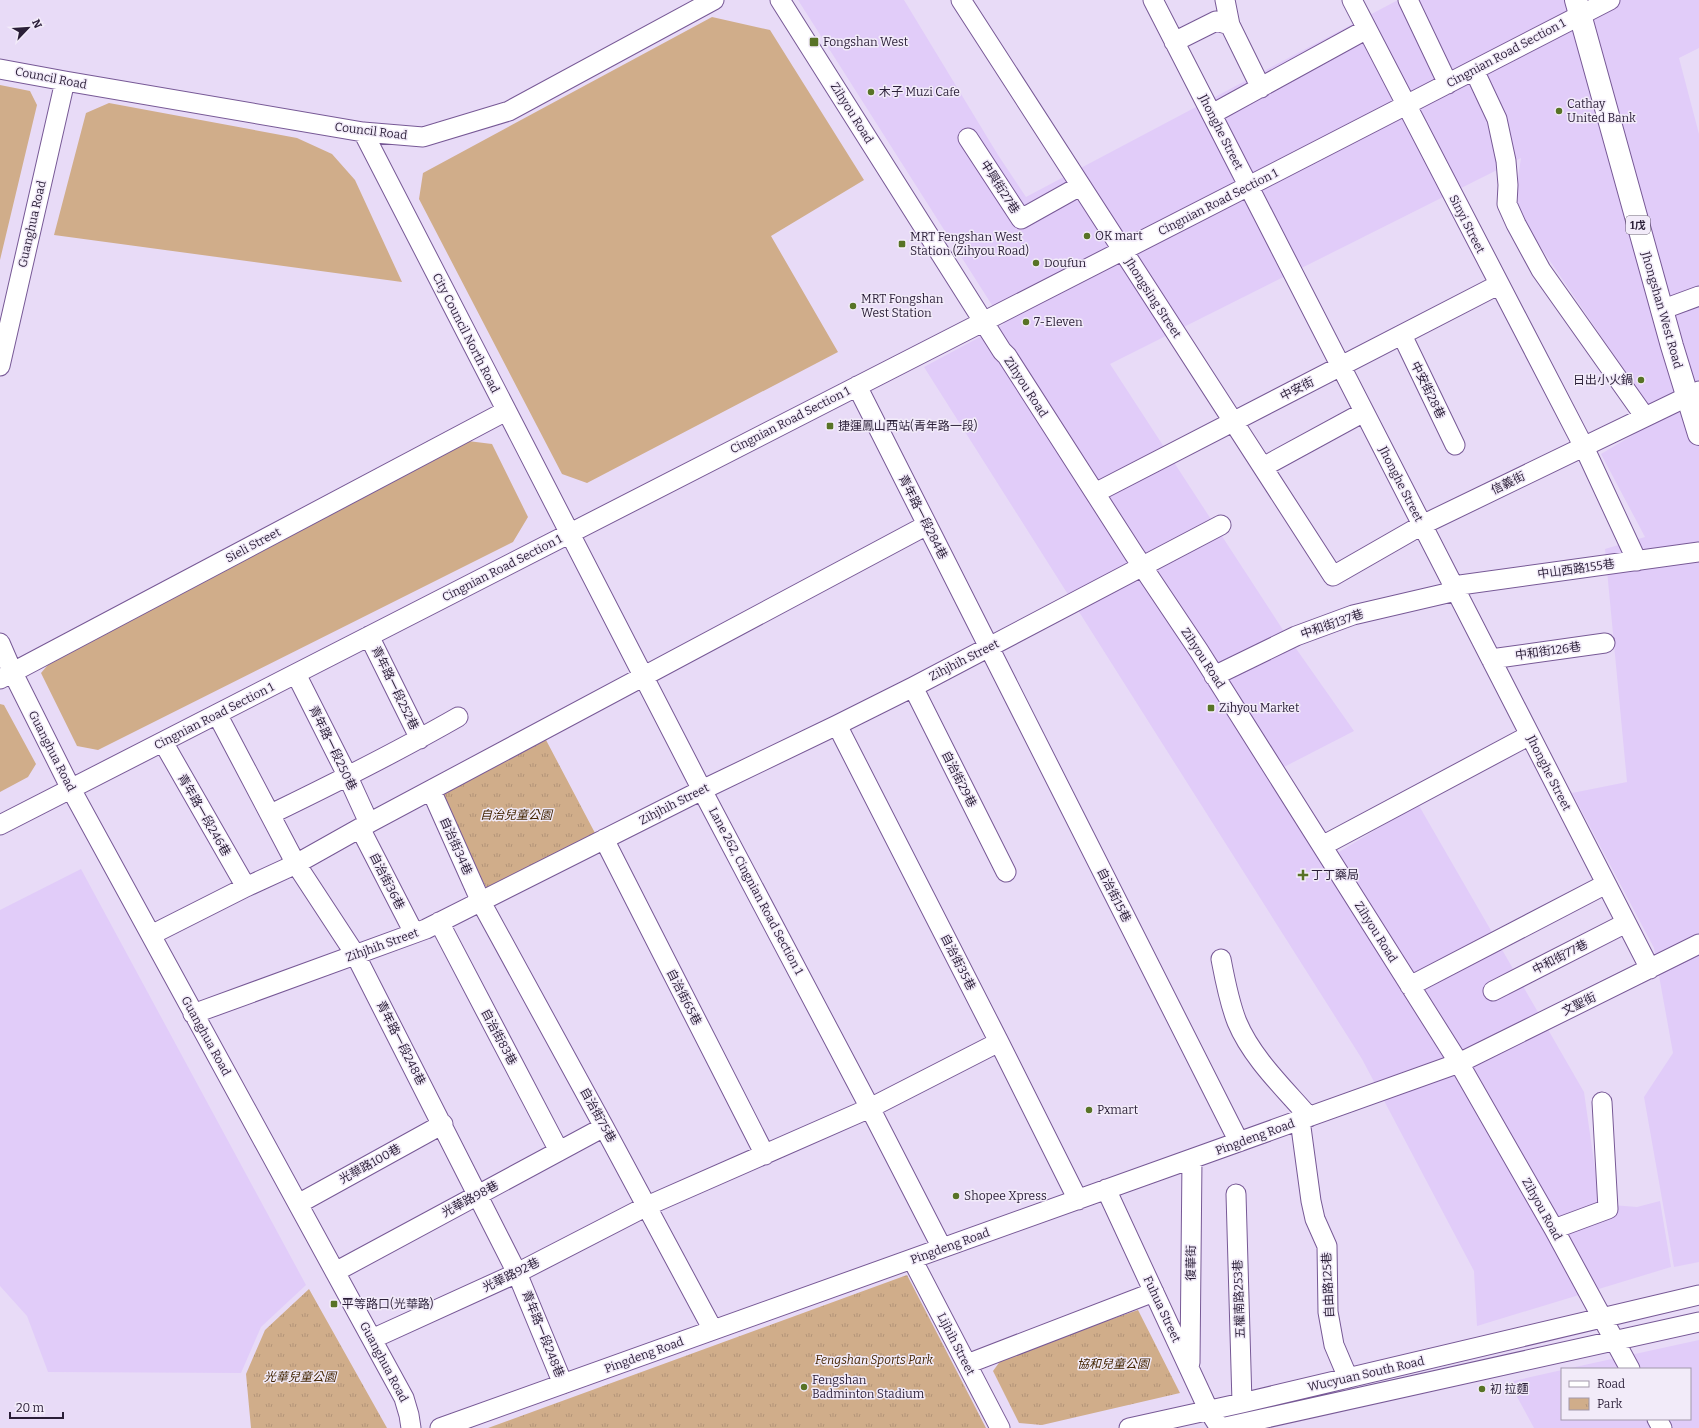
<svg xmlns="http://www.w3.org/2000/svg" width="1699" height="1428" viewBox="0 0 1699 1428" font-family="Bitter,'Noto Sans TC',serif">
	<style>
		.built { fill: #e1ccf9 }
		.green { fill: #d0ad8a }
		.park { fill: url(#park-tufts) }
		.lines { fill: none; stroke-linecap: round; stroke-linejoin: round }
		.minor-casing { stroke: #775996; stroke-width: 21 }
		.major-casing { stroke: #775996; stroke-width: 24 }
		.minor { stroke: #fff; stroke-width: 19 }
		.major { stroke: #fff; stroke-width: 22 }
		.poi-dot { fill: #587326; stroke: #f2ebf9; stroke-width: 1.5 }
		.labels { text-anchor: middle; stroke-width: 3; stroke-linejoin: round; paint-order: stroke }
		.shield { fill: #f2ebf9; stroke: #665c71; stroke-width: 1 }
		.shield-label { font-size: 11px; font-weight: bold; fill: #2a1e37 }
		.poi-label { font-size: 12px; fill: #2a1e37; stroke: #f2ebf9; text-anchor: start }
		.street-label { font-size: 12px; fill: #2a1e37; stroke: #f2ebf9 }
		.park-label { font-size: 12px; font-style: italic; fill: #422400; stroke: #f2ebf9 }
	</style>
	<defs>
		<pattern id="park-tufts" width="24" height="20" patternUnits="userSpaceOnUse"><rect width="24" height="20" fill="#d0ad8a"/><path d="M3 7l-1-3M5 7V3M7 7l1-3M15 17l-1-3M17 17v-4M19 17l1-3" fill="none" stroke="#b39478"/></pattern>
	</defs>
	<rect width="100%" height="100%" fill="#e8dbf7"/>
	<!-- built -->
	<path class="built" d="M798,0H904L998,155L1026,197L1398,0H1699V48L1679,58L1699,134V1262L1674,1267L1644,1097L1673,1053L1654,948L1572,793L1627,782L1605,549L1645,537L1601,454L1658,420L1518,214V178L1521,158L1110,364L1283,630L1354,731L1284,767L1339,852L1418,804L1584,1092L1600,1204L1637,1207L1660,1201L1671,1267L1477,1326L1474,1271L1362,1059L924,367L1004,324Z
		M81,869L306,1285L261,1327L241,1373L48,1372L27,1316L0,1286V910Z
		M1699,1340V1428H1534L1509,1382L1562,1370V1419H1690V1369H1566Z"/>
	<!-- green -->
	<path class="green" d="M712,17L770,30L864,180L771,236L838,352L587,483L562,474L419,199L423,173Z
		M0,85L30,91L37,105L0,260Z
		M109,103L297,138L332,154L355,180L402,282L54,235L86,113Z
		M468,441L492,444L528,517L513,542L98,750L77,746L41,673L52,660Z
		M0,704L4,705L36,764L28,777L0,792Z"/>
	<!-- park -->
	<path class="park" d="M546,740L595,833L487,889L438,796Z
		M907,1275L986,1428H488Z
		M309,1289L387,1428H251L246,1374L265,1330Z
		M1138,1310L1180,1393L1042,1425L1019,1423L993,1371L1004,1356Z"/>
	<g class="lines">
		<defs>
			<path id="minor" d="M780,0L1002,351L1007,356L1134,554L1199,651L1459,1063L1554,1229L1630,1369
				M961,0L1333,576L1422,525L1699,391
				M1153,0L1650,969
				M1225,0L1230,25L1261,88
				M1352,0L1584,447L1637,561
				M1408,0L1448,84
				M1174,42L1216,21L1230,25
				M0,69L65,81L363,132L423,137L509,111L714,0
				M1474,70L1497,119L1506,161L1508,185L1507,204L1516,224L1541,270L1645,417
				M1212,114L1367,29
				M363,132L702,790L870,1108L942,1248
				M968,138L1021,219L1080,186
				M1661,310L1699,296
				M1402,335L1455,445
				M0,366L65,81
				M857,386L1239,1142
				M1263,467L1364,412
				M1095,493L1498,285
				M1453,586L1699,552
				M369,636L420,739
				M0,643L13,673L71,789L404,1398L409,1415L411,1428
				M1491,659L1605,643
				M296,674L348,777L369,823
				M1214,676L1296,636L1353,615L1456,591
				M0,679L506,411
				M913,687L1006,872
				M217,714L296,864L355,954L517,1273L563,1384
				M837,725L999,1042L1078,1200
				M163,742L246,887
				M431,790L481,902L604,1127L713,1330
				M271,814C335,783 397,752 458,717
				M0,825L1276,172L1610,0
				M360,828L414,933
				M604,839L765,1155
				M1322,846L1530,735
				M439,922L559,1151
				M151,935L246,887L296,864L369,823L927,525
				M1221,959C1225,980 1229,1002 1237,1022C1252,1058 1284,1088 1309,1117
				M1410,986L1606,884
				M1493,991L1626,923
				M193,1014L426,929L702,790L837,725L913,687L1221,525
				M1300,1120L1311,1201L1315,1219L1327,1246L1328,1312L1334,1345L1348,1378
				M1106,1189L1209,1411L1216,1422
				M1236,1194L1242,1403
				M298,1204L443,1124
				M1554,1229L1608,1209L1602,1102
				M912,1259L1000,1428
				M335,1272L604,1127
				M372,1339L517,1273L647,1206L870,1108L999,1042
				M1190,1363L1192,1159
				M967,1364L1154,1292
				M1657,1419L1662,1428
				M440,1428L1459,1063L1699,944
				M1129,1428L1242,1403L1699,1295
				M1221,1428L1699,1322"/>
			<path id="major" d="M1576,0L1672,346L1699,434"/>
		</defs>
		<!-- minor casing -->
		<use href="#minor" class="minor-casing"/>
		<!-- major casing -->
		<use href="#major" class="major-casing"/>
		<!-- minor -->
		<use href="#minor" class="minor"/>
		<!-- major -->
		<use href="#major" class="major"/>
	</g>
	<!-- markers -->
	<g class="poi-dot">
		<rect x="809" y="37" width="10" height="10" rx="2"/>
		<circle cx="871" cy="92" r="4"/>
		<circle cx="1559" cy="111" r="4"/>
		<circle cx="1087" cy="236" r="4"/>
		<rect x="898" y="240" width="8" height="8" rx="2"/>
		<circle cx="1036" cy="263" r="4"/>
		<circle cx="853" cy="306" r="4"/>
		<circle cx="1026" cy="322" r="4"/>
		<circle cx="1641" cy="380" r="4"/>
		<rect x="826" y="422" width="8" height="8" rx="2"/>
		<rect x="1207" y="704" width="8" height="8" rx="2"/>
		<path d="M1301 869h4v4h4v4h-4v4h-4v-4h-4v-4h4z"/>
		<circle cx="1089" cy="1110" r="4"/>
		<circle cx="956" cy="1196" r="4"/>
		<rect x="330" y="1300" width="8" height="8" rx="2"/>
		<circle cx="804" cy="1387" r="4"/>
		<circle cx="1482" cy="1389" r="4"/>
	</g>
	<g class="labels">
		<!-- shield labels -->
		<rect class="shield" x="1626" y="216" width="24" height="18" rx="3"/>
		<g class="shield-label">
			<text x="1638" y="229">1戊</text>
		</g>
		<!-- poi labels -->
		<g class="poi-label">
			<text x="823" y="46">Fongshan West</text>
			<text x="879" y="96">木子 Muzi Cafe</text>
			<text x="1567" y="108">Cathay<tspan x="1567" dy="14">United Bank</tspan></text>
			<text x="1095" y="240">OK mart</text>
			<text x="910" y="241">MRT Fengshan West<tspan x="910" dy="14">Station (Zihyou Road)</tspan></text>
			<text x="1044" y="267">Doufun</text>
			<text x="861" y="303">MRT Fongshan<tspan x="861" dy="14">West Station</tspan></text>
			<text x="1034" y="326">7-Eleven</text>
			<text x="1633" y="384" text-anchor="end">日出小火鍋</text>
			<text x="838" y="430">捷運鳳山西站(青年路一段)</text>
			<text x="1219" y="712">Zihyou Market</text>
			<text x="1311" y="879">丁丁藥局</text>
			<text x="1097" y="1114">Pxmart</text>
			<text x="964" y="1200">Shopee Xpress</text>
			<text x="342" y="1308">平等路口(光華路)</text>
			<text x="812" y="1384">Fengshan<tspan x="812" dy="14">Badminton Stadium</tspan></text>
			<text x="1490" y="1393">初 拉麵</text>
		</g>
		<!-- street labels -->
		<g class="street-label">
			<text transform="translate(1506 53) rotate(-28)" y="4">Cingnian Road Section 1</text>
			<text transform="translate(51 78) rotate(11)" y="4">Council Road</text>
			<text transform="translate(852 113) rotate(58)" y="4">Zihyou Road</text>
			<text transform="translate(371 131) rotate(7)" y="4">Council Road</text>
			<text transform="translate(1221 132) rotate(63)" y="4">Jhonghe Street</text>
			<text transform="translate(1000 187) rotate(57)" y="4">中興街27巷</text>
			<text transform="translate(1218 202) rotate(-27)" y="4">Cingnian Road Section 1</text>
			<text transform="translate(32 224) rotate(-77)" y="4">Guanghua Road</text>
			<text transform="translate(1467 224) rotate(63)" y="4">Sinyi Street</text>
			<text transform="translate(1153 298) rotate(57)" y="4">Jhongsing Street</text>
			<text transform="translate(1662 310) rotate(74)" y="4">Jhongshan West Road</text>
			<text transform="translate(466 333) rotate(63)" y="4">City Council North Road</text>
			<text transform="translate(1026 387) rotate(57)" y="4">Zihyou Road</text>
			<text transform="translate(1297 389) rotate(-27)" y="4">中安街</text>
			<text transform="translate(1428 390) rotate(64)" y="4">中安街28巷</text>
			<text transform="translate(790 420) rotate(-27)" y="4">Cingnian Road Section 1</text>
			<text transform="translate(1508 483) rotate(-26)" y="4">信義街</text>
			<text transform="translate(1401 484) rotate(63)" y="4">Jhonghe Street</text>
			<text transform="translate(923 517) rotate(63)" y="4">青年路一段284巷</text>
			<text transform="translate(253 545) rotate(-28)" y="4">Sieli Street</text>
			<text transform="translate(502 568) rotate(-27)" y="4">Cingnian Road Section 1</text>
			<text transform="translate(1576 569) rotate(-8)" y="4">中山西路155巷</text>
			<text transform="translate(1332 624) rotate(-19)" y="4">中和街137巷</text>
			<text transform="translate(1548 651) rotate(-8)" y="4">中和街126巷</text>
			<text transform="translate(1203 658) rotate(57)" y="4">Zihyou Road</text>
			<text transform="translate(964 660) rotate(-27)" y="4">Zihjhih Street</text>
			<text transform="translate(395 688) rotate(64)" y="4">青年路一段252巷</text>
			<text transform="translate(214 716) rotate(-27)" y="4">Cingnian Road Section 1</text>
			<text transform="translate(333 748) rotate(64)" y="4">青年路一段250巷</text>
			<text transform="translate(52 751) rotate(63)" y="4">Guanghua Road</text>
			<text transform="translate(1549 773) rotate(63)" y="4">Jhonghe Street</text>
			<text transform="translate(959 779) rotate(63)" y="4">自治街29巷</text>
			<text transform="translate(674 804) rotate(-27)" y="4">Zihjhih Street</text>
			<text transform="translate(204 815) rotate(60)" y="4">青年路一段246巷</text>
			<text transform="translate(456 846) rotate(66)" y="4">自治街34巷</text>
			<text transform="translate(387 881) rotate(63)" y="4">自治街36巷</text>
			<text transform="translate(756 891) rotate(62)" y="4">Lane 262, Cingnian Road Section 1</text>
			<text transform="translate(1114 895) rotate(63)" y="4">自治街15巷</text>
			<text transform="translate(1376 932) rotate(58)" y="4">Zihyou Road</text>
			<text transform="translate(382 945) rotate(-20)" y="4">Zihjhih Street</text>
			<text transform="translate(1560 957) rotate(-27)" y="4">中和街77巷</text>
			<text transform="translate(958 962) rotate(63)" y="4">自治街35巷</text>
			<text transform="translate(684 997) rotate(63)" y="4">自治街65巷</text>
			<text transform="translate(1579 1004) rotate(-26)" y="4">文聖街</text>
			<text transform="translate(206 1036) rotate(61)" y="4">Guanghua Road</text>
			<text transform="translate(499 1037) rotate(62)" y="4">自治街83巷</text>
			<text transform="translate(401 1043) rotate(63)" y="4">青年路一段248巷</text>
			<text transform="translate(598 1115) rotate(61)" y="4">自治街75巷</text>
			<text transform="translate(1255 1137) rotate(-20)" y="4">Pingdeng Road</text>
			<text transform="translate(370 1164) rotate(-29)" y="4">光華路100巷</text>
			<text transform="translate(470 1199) rotate(-28)" y="4">光華路98巷</text>
			<text transform="translate(1542 1209) rotate(61)" y="4">Zihyou Road</text>
			<text transform="translate(950 1246) rotate(-20)" y="4">Pingdeng Road</text>
			<text transform="translate(1191 1263) rotate(-89)" y="4">復華街</text>
			<text transform="translate(511 1275) rotate(-26)" y="4">光華路92巷</text>
			<text transform="translate(1328 1285) rotate(-93)" y="4">自由路125巷</text>
			<text transform="translate(1239 1299) rotate(-92)" y="4">五權南路253巷</text>
			<text transform="translate(1162 1309) rotate(65)" y="4">Fuhua Street</text>
			<text transform="translate(543 1334) rotate(68)" y="4">青年路一段248巷</text>
			<text transform="translate(956 1344) rotate(63)" y="4">Lijhih Street</text>
			<text transform="translate(644 1355) rotate(-20)" y="4">Pingdeng Road</text>
			<text transform="translate(384 1362) rotate(62)" y="4">Guanghua Road</text>
			<text transform="translate(1366 1374) rotate(-13)" y="4">Wucyuan South Road</text>
		</g>
		<!-- park labels -->
		<g class="park-label">
			<text x="516" y="819">自治兒童公園</text>
			<text x="874" y="1364">Fengshan Sports Park</text>
			<text x="1113" y="1368">協和兒童公園</text>
			<text x="300" y="1381">光華兒童公園</text>
		</g>
	</g>
	<!-- legend -->
	<rect x="1561" y="1368" width="130" height="52" fill="#f2ebf9" stroke="#a299ab"/>
	<rect x="1569" y="1381" width="20" height="6" fill="#ffffff" stroke="#a299ab"/>
	<text x="1597" y="1388" font-size="12" fill="#2a1e37">Road</text>
	<rect x="1569" y="1398" width="20" height="12" fill="url(#park-tufts)" stroke="#a299ab"/>
	<text x="1597" y="1408" font-size="12" fill="#2a1e37">Park</text>
	<!-- north arrow -->
	<g transform="translate(28 28) rotate(65)" stroke="#f2ebf9" stroke-width="3" paint-order="stroke">
	<path d="M0-3L7 15L0 10L-7 15Z" fill="#2a1e37"/>
	<text y="-6" font-size="11" font-weight="bold" text-anchor="middle" fill="#2a1e37">N</text>
	</g>
	<!-- scale -->
	<path d="M10 1412v6h53v-6" fill="none" stroke="#2a1e37" stroke-width="2"/>
	<text x="16" y="1412" font-size="12" fill="#2a1e37" stroke="#f2ebf9" stroke-width="3" paint-order="stroke">20 m</text>
</svg>
